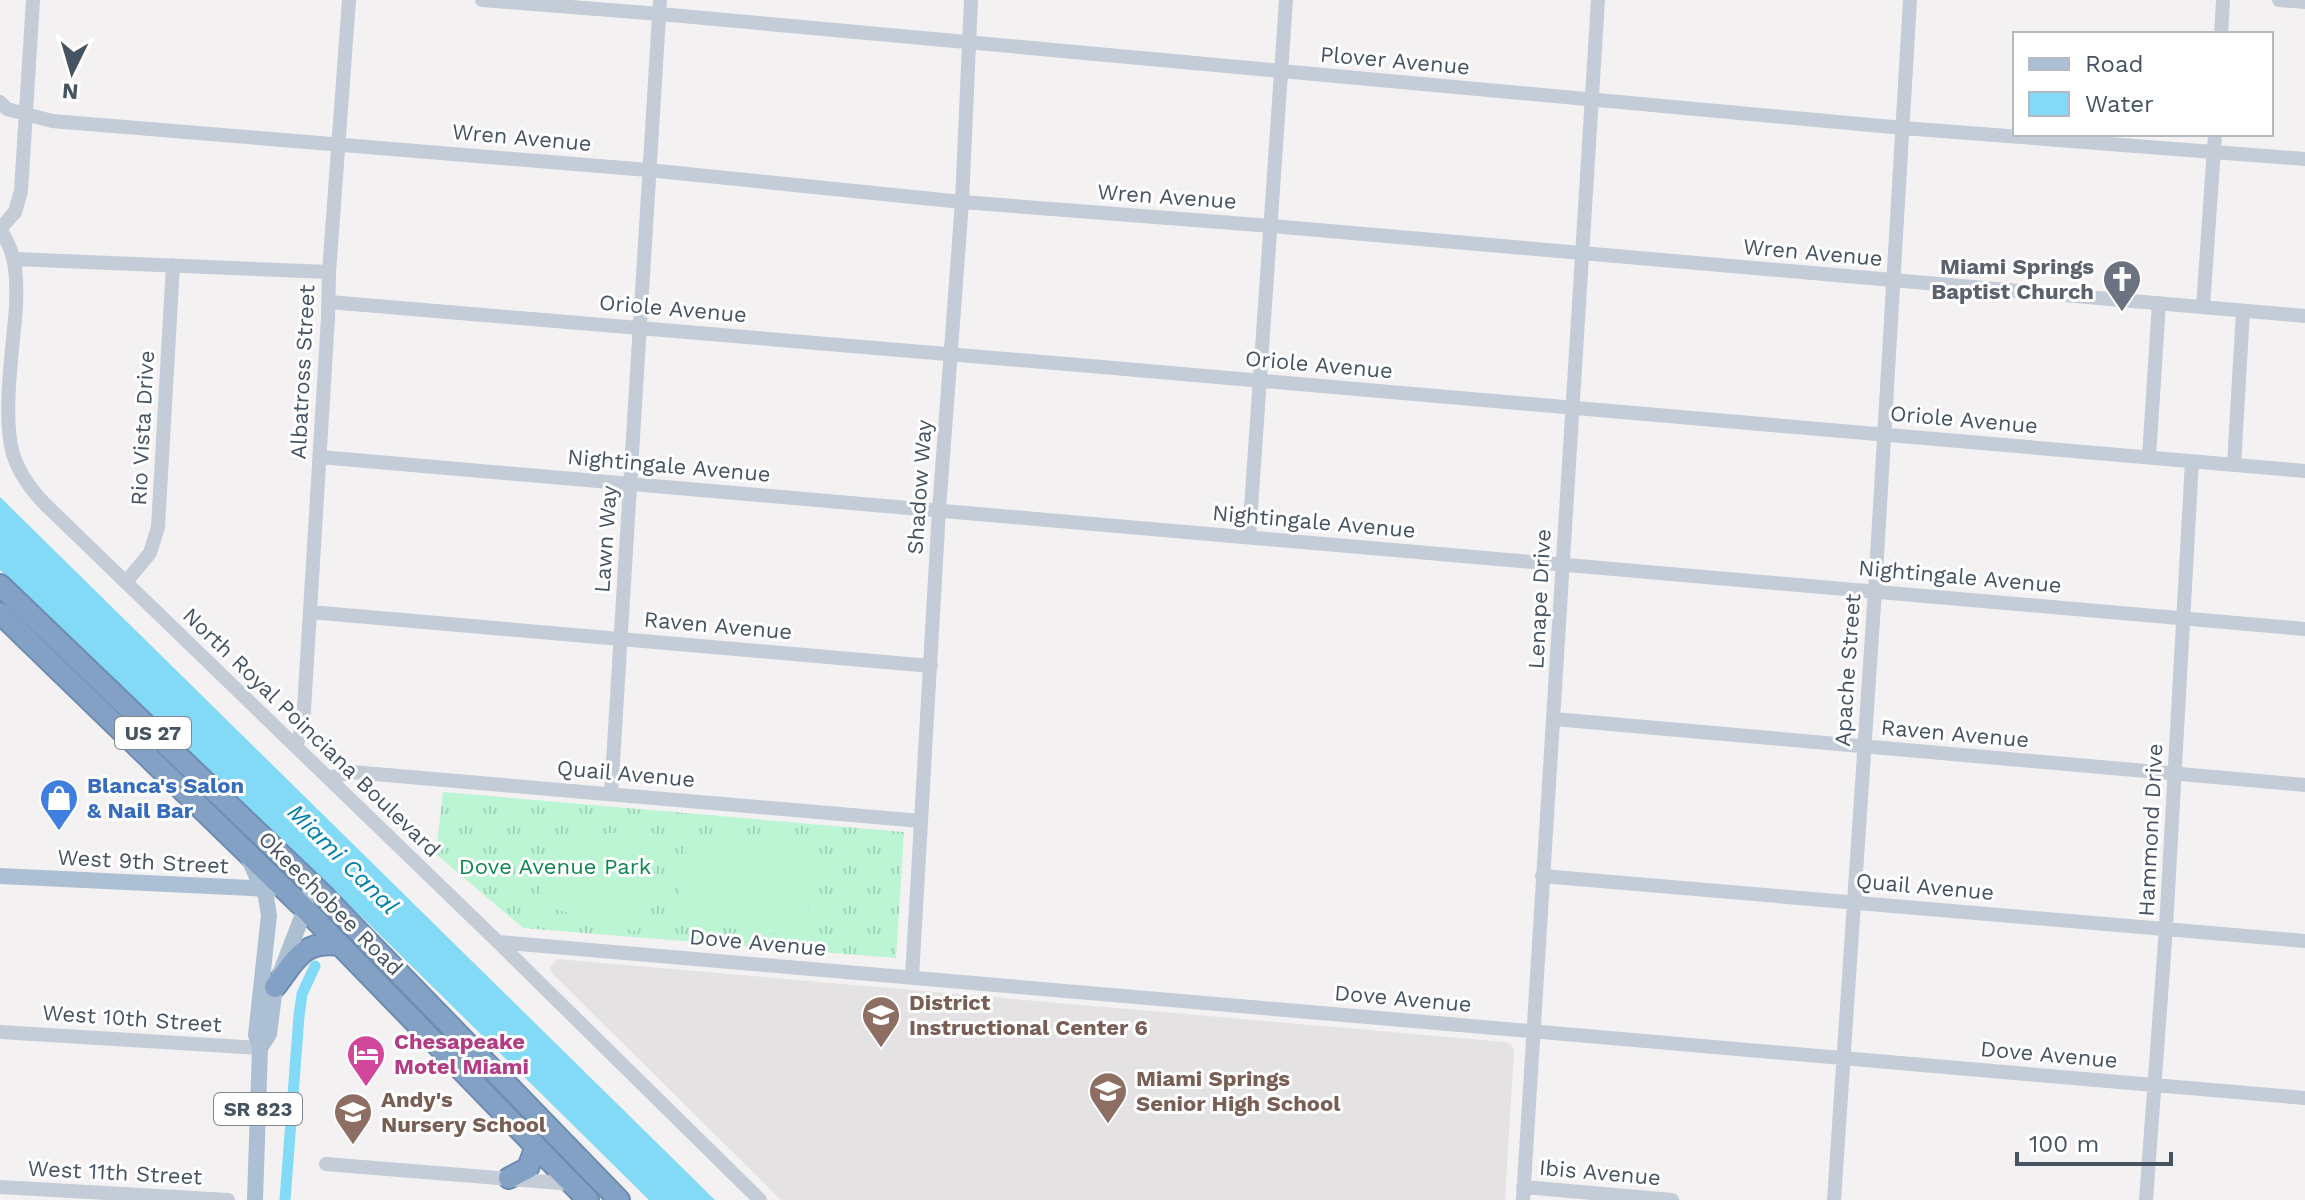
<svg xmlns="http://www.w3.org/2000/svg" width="2305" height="1200" viewBox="0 0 2305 1200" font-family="'Work Sans',sans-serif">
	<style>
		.education { fill: #e4e2e2 }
		.grass { fill: url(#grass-tufts) }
		.pitch { fill: #bbf5d4 }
		.water { fill: #83daf7 }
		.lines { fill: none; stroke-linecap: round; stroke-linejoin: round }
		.canal { stroke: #83daf7; stroke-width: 11 }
		.highway-casing { stroke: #6e8bb1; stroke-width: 24 }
		.minor { stroke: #c3ccd7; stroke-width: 14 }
		.major { stroke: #adbfd3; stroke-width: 16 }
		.highway { stroke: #83a1c5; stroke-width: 20 }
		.labels { text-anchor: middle; stroke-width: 6; stroke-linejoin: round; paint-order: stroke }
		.shield { fill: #fff; stroke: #7e8790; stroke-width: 2 }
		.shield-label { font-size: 20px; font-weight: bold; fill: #465361 }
		.street-label { font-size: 22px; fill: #465361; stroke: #fff }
		.worship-label { font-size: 22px; font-weight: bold; fill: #5b616d; stroke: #fff; text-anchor: end }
		.shop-label { font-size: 22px; font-weight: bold; fill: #366cbe; stroke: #fff; text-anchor: start }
		.park-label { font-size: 22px; fill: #0c874e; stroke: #fff }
		.education-label { font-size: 22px; font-weight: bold; fill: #785e54; stroke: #fff; text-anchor: start }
		.hotel-label { font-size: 22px; font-weight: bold; fill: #b23c85; stroke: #fff; text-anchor: start }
		.water-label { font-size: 24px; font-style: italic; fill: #0280a9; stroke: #fff }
	</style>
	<defs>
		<pattern id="grass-tufts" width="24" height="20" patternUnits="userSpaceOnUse" patternTransform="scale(2)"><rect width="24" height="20" fill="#bbf5d4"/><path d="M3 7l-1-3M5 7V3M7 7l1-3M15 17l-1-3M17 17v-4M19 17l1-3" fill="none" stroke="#a2d4b9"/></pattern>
	</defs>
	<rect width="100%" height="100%" fill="#f3f1f1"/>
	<!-- education -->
	<path class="education" d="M557,959L1505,1042L1511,1045L1514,1051L1505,1200H781L553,974L550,968Z"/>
	<!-- grass -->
	<path class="grass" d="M443,792L904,832L896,958L523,928L436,854Z"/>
	<!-- pitch -->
	<path class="pitch" d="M609,833H654L663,837L638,932L537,904C545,865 575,847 609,833Z
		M689,837L815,849L805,937L673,921Z"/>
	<!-- water -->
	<path class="water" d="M0,497L715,1200H649L370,925L0,570Z"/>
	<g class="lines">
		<!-- canal -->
		<path class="canal" d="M285,1200L299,1016L302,994L315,966"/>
		<defs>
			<path id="highway" d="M0,585L325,897L619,1200
				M0,613L305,909L588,1200
				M275,987C296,960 302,940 340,945
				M509,1178L528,1168L534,1152V1144"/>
		</defs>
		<!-- highway casing -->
		<use href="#highway" class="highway-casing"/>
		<!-- minor -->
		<path class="minor" d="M482,0L660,14L1903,128L2305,159
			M2279,0L2305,2
			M2221,34L2223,0
			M0,102L7,109L52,121L648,170L962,202L1272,226L2305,316
			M0,229L15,212L21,191L33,0
			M0,230C17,253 17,279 16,307C13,347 2,417 13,454C20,476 34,494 51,510L498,942L760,1200
			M14,259L329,272
			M329,302C988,355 1646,416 2305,471
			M2203,307L2215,134
			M320,457L2305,629
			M2149,457L2159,303
			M2234,465L2243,311
			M1249,537L1286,0
			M126,582L150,553L158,527L173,265
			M310,612L931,666
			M1554,719L2305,785
			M296,746L303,725L328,318L329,272L349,0
			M329,778L352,772L921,821
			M611,794L660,0
			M1542,876L2305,941
			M498,942L2305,1098
			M912,977L939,510L962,202L971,0
			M0,1032L260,1048
			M326,1164L572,1184
			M0,1187L228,1200
			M1523,1187L1672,1200
			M1523,1200L1598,0
			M1834,1200L1875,590L1910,0
			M2146,1200L2166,928L2192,461"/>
		<!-- major -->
		<path class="major" d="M248,857L266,897L269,915L256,1035L260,1048L255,1200
			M0,876L271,889
			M260,1048L269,1034L275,987L305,909L306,898"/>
		<!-- highway -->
		<use href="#highway" class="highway"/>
	</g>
	<!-- icons -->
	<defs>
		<symbol id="church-pin" viewBox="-11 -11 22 30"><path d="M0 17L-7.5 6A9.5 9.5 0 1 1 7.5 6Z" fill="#6b7280" stroke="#fff"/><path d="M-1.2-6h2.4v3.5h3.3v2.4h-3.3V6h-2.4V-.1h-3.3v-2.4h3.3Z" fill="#fff"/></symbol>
		<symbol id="shop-pin" viewBox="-11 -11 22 30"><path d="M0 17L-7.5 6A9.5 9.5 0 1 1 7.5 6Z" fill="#3f7fe0" stroke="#fff"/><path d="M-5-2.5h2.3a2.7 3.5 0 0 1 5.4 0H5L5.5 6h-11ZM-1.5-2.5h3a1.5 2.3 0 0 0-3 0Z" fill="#fff"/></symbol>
		<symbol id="school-pin" viewBox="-11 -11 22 30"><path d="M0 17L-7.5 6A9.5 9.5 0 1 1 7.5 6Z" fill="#8d6e63" stroke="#fff"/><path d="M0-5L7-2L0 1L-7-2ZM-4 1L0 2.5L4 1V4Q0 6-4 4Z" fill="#fff"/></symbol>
		<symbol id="hotel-pin" viewBox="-11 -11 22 30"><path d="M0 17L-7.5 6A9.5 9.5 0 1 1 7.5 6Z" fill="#d1479c" stroke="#fff"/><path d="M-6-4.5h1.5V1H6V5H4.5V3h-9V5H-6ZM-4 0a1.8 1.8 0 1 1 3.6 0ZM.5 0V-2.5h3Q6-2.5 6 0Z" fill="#fff"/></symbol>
	</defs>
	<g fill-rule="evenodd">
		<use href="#church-pin" x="2100" y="257" width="44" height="60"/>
		<use href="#shop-pin" x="37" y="776" width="44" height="60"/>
		<use href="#school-pin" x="859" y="993" width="44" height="60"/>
		<use href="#hotel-pin" x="344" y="1032" width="44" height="60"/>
		<use href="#school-pin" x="1086" y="1069" width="44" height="60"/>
		<use href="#school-pin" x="331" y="1090" width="44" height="60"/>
	</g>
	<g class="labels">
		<!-- shield labels -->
		<g class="shield">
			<rect x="115" y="717" width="76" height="32" rx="6"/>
			<rect x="214" y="1093" width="88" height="32" rx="6"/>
		</g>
		<g class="shield-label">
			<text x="153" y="740">US 27</text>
			<text x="258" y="1116">SR 823</text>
		</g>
		<!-- street labels -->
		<g class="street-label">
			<text transform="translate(1395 60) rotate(5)" y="8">Plover Avenue</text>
			<text transform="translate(522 137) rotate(5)" y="8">Wren Avenue</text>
			<text transform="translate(1167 196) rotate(4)" y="8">Wren Avenue</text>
			<text transform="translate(1813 252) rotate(5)" y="8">Wren Avenue</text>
			<text transform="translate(673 308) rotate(5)" y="8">Oriole Avenue</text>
			<text transform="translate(1319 364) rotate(5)" y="8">Oriole Avenue</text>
			<text transform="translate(302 372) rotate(-87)" y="8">Albatross Street</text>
			<text transform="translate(1964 419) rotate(5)" y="8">Oriole Avenue</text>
			<text transform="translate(142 428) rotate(-87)" y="8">Rio Vista Drive</text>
			<text transform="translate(669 465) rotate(5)" y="8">Nightingale Avenue</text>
			<text transform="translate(919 487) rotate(-86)" y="8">Shadow Way</text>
			<text transform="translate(1314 521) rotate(5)" y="8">Nightingale Avenue</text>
			<text transform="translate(605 539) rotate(-86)" y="8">Lawn Way</text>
			<text transform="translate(1960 576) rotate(5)" y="8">Nightingale Avenue</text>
			<text transform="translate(1539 599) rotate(-87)" y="8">Lenape Drive</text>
			<text transform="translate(718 625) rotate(5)" y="8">Raven Avenue</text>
			<text transform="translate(1847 670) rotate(-86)" y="8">Apache Street</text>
			<text transform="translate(312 732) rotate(44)" y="8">North Royal Poinciana Boulevard</text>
			<text transform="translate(1955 733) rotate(5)" y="8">Raven Avenue</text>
			<text transform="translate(626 773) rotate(5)" y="8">Quail Avenue</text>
			<text transform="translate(2150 830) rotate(-87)" y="8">Hammond Drive</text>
			<text transform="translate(143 861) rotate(3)" y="8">West 9th Street</text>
			<text transform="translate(1925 886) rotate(5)" y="8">Quail Avenue</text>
			<text transform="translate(331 903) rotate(45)" y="8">Okeechobee Road</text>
			<text transform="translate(758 942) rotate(5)" y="8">Dove Avenue</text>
			<text transform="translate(1403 998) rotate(5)" y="8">Dove Avenue</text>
			<text transform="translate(132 1018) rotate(4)" y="8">West 10th Street</text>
			<text transform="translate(2049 1054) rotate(5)" y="8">Dove Avenue</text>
			<text transform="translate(115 1172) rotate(3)" y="8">West 11th Street</text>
			<text transform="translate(1600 1172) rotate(5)" y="8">Ibis Avenue</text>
		</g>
		<!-- worship labels -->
		<g class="worship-label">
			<text x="2094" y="274">Miami Springs<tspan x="2094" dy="25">Baptist Church</tspan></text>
		</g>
		<!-- shop labels -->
		<g class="shop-label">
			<text x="87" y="793">Blanca's Salon<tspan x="87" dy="25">&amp; Nail Bar</tspan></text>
		</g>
		<!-- park labels -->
		<g class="park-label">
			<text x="555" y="874">Dove Avenue Park</text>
		</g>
		<!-- education labels -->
		<g class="education-label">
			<text x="909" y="1010">District<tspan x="909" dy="25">Instructional Center 6</tspan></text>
			<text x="1136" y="1086">Miami Springs<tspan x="1136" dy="25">Senior High School</tspan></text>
			<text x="381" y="1107">Andy's<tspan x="381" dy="25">Nursery School</tspan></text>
		</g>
		<!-- hotel labels -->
		<g class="hotel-label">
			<text x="394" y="1049">Chesapeake<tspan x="394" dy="25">Motel Miami</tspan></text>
		</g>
		<!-- water labels -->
		<g class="water-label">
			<text transform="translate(343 859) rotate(45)" y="8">Miami Canal</text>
		</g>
	</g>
	<!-- legend -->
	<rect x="2013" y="32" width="260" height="104" fill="#ffffff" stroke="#b5bac0" stroke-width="2"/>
	<rect x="2029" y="58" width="40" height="12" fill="#adbfd3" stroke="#b5bac0" stroke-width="2"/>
	<text x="2085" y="72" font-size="24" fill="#465361">Road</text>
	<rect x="2029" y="92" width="40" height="24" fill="#83daf7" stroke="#b5bac0" stroke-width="2"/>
	<text x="2085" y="112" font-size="24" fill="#465361">Water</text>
	<!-- north arrow -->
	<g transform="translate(72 72) rotate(185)" stroke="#ffffff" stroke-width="6" paint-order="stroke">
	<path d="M0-6L14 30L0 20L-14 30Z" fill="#465361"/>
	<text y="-12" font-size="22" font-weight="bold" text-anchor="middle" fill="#465361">N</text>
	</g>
	<!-- scale -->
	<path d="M2017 1152v12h154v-12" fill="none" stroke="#465361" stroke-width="4"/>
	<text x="2029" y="1152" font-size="24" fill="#465361" stroke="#ffffff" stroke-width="6" paint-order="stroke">100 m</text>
</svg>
